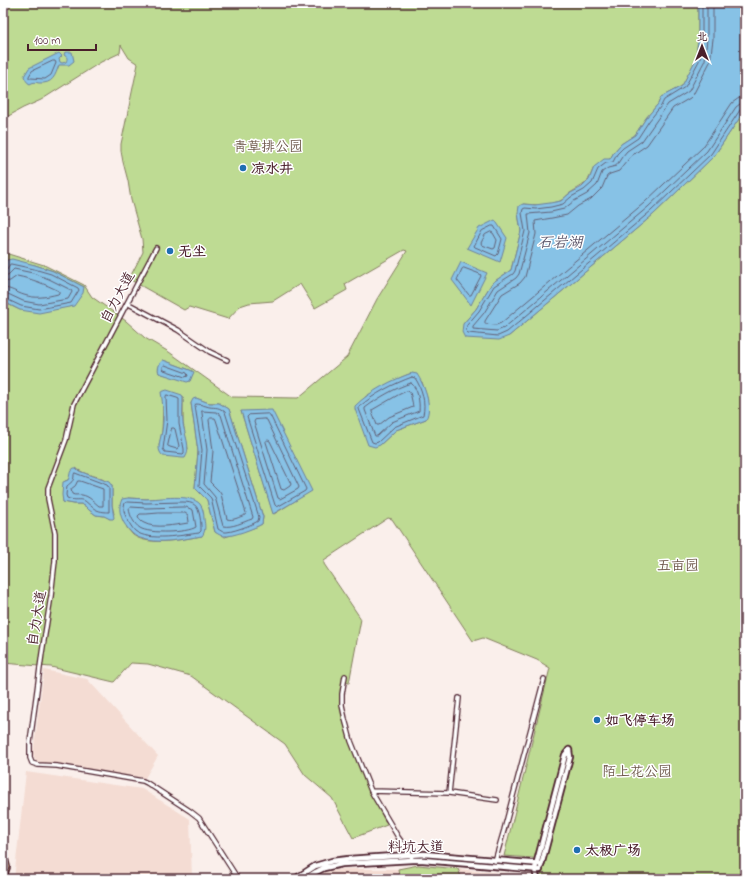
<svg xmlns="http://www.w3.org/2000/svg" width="748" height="882" viewBox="0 0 748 882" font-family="'Indie Flower','LXGW WenKai TC',sans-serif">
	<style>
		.built { fill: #f4dcd3 }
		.green { fill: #bedb93; stroke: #847d5f; fill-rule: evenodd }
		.water { fill: #87c2e6; stroke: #6f819b }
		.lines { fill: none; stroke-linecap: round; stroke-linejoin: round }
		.shore { stroke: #626076; stroke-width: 1 }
		.minor-casing { stroke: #4a1f2b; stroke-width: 6 }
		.tertiary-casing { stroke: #4a1f2b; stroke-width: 8 }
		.motorway-casing { stroke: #4a1f2b; stroke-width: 10 }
		.minor { stroke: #fff; stroke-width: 3.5 }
		.tertiary { stroke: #fff; stroke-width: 4.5 }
		.motorway { stroke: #fddcac; stroke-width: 7 }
		.poi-dot { fill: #1f6fb2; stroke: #fff; stroke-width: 1.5 }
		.labels { text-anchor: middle; stroke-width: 3; stroke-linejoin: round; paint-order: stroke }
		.park-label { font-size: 14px; fill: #6d574a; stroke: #fff }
		.poi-label { font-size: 14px; font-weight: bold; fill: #4a1f2b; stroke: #fff; text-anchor: start }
		.street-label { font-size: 14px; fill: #4a1f2b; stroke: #fff }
		.water-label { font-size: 15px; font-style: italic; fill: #5f586c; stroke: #fff }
	</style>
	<rect width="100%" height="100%" fill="#faefeb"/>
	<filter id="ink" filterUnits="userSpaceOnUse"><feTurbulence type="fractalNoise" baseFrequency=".025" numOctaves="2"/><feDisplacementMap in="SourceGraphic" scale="8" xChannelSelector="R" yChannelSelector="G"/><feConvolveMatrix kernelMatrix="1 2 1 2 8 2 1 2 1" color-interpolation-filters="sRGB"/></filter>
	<g filter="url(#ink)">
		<!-- built -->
		<path class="built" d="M44,670L87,679L158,756L145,778L36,762L33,754Z
			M26,772L142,789L190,819L192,879H14Z
			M343,869H398L400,879H314L324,872Z
			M458,869L528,876L529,879H462Z"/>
		<!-- green -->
		<path class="green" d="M3,3H698V38L696,59L682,86L661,97L658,104L646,118L635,135L621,144L614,152L610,159L594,167C587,185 586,183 570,193C567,195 564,199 560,201C550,206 535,205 523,204L518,213L521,231L511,270L492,283L476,309L463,324L509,336L654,214L714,156L745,110V879H540L545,860L532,858L504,856L550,668L537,660L483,638L473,641L392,519L388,518L324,560V564L361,619L349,683L342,682L340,705L344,724L355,756L366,782L387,825L353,838L332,798L305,775L285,744L191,676L148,664L131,663L114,682L51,667L3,663V302L20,310L84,287L53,271L35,265L7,260L3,271V251L5,253L44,265L84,285L92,297L126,321L145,338L169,352L232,397L298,398L347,357L377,299L407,251L404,250L345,284L347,290L315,308L300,284L273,301L249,303L240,306L228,319L189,307L184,310L129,279L143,252L142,239L131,200L128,181L123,162L121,151V144L138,64L129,58L121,45L120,53L101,62L41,100L23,108L3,119ZM163,360L190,370L193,372L190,381L159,373C157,368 160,364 163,360ZM412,373L422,382L427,398L428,409L426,419L396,430L380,445L365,397C380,388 395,379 412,373ZM183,397V423L188,449L159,446L162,432L163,406ZM196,398L209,403H219L229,409L263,517L262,524L256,527L225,537L215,532L207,500L195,488L198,451L191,403ZM241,411L311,491L274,514L273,513ZM76,468C82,473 90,475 98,477C103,479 108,483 112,486V505L114,514L110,519L105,516L96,515L89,510L85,506L81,504H74L63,502L65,481L68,480ZM128,498L145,499L182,498L202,536C184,539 149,547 133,535C131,533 129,530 127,528Z
			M418,865L458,869L462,879H400L398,869Z"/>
		<!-- water -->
		<path class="water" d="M698,3H745V110L714,156L654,214L509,336L499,340L465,338L462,332L463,324L476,309L492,283L511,270L521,231L518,213L519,206L523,204L535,205L550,203L561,201L569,194L582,187L589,180L594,167L604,159H610L614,152L621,144L635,135L646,118L658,104L661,97L682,86L696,59L698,38Z
			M65,52H72L74,61L69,65H59C55,76 53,84 39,83C35,82 33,82 30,84C27,83 25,79 24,76L29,68L59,53L62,56L59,59L60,62L62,63L66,62C68,58 67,57 64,55Z
			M495,220L507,238L500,262L467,248L479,228Z
			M12,259L35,265L53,271L84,287L83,293L74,306L39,313L20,310L4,302L3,271L7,260Z
			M461,262L487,273L471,305L452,280Z
			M163,360L190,370L194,372L190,381L187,382L159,373C157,369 159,363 163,360Z
			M412,373L417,374C424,385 433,406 426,419L396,430L380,445L375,447L368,445L355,409V406C370,391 392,380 412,373Z
			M167,390L182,395L183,397C183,405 182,414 183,423C184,434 192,448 185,458H182L163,456C160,453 159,451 159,447C159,442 161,437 162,431C164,418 163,405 161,392Z
			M196,398L209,403H219L229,409L263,517L262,524C255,528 232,537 224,536C221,536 218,534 215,532L207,500L195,488L198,451L191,403L193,399Z
			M272,410L312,491L273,514L241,411Z
			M74,468H76L79,471L92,476L109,482L112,486V505L114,518L113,519H110L104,516L96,515L89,510L85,506L81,504H74L63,502L62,495L63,482L68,480C71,475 68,472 74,468Z
			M128,498C134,498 140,499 146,499C160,499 190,493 200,504C203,508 204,514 204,519C205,525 206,531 202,536C183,539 159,545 140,538C133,536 128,529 124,523C120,515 118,508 122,499Z"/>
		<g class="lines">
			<!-- shore -->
			<path class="shore" d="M702,3V38L700,59L685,87L664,100L661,106L649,121L638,138L623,148L617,154L613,162L606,163L598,169L592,183L584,190L571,197L563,204L551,207L536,209L525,208L523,209L522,213L525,231L515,271L513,274L494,286L479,311L467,325L466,331L468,333L498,336L507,332L651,211L711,154L740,110L742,109L745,108
				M707,3V38L705,60L689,91L686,93L668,104L642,141L627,151L622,157L616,166L608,168L602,172L597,185L587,194L574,201L564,209L551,212L528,214L530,233L519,274L516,278L498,290L484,313L473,326V329L497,331L504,328L648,207L707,151L736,107L740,104L745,103
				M713,3V39L710,62L693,95L690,98L673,108L647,145L631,156L619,171L610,174L607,176L602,188L591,199L578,206L567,215L552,218L535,221L536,234L525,277L520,283L502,294L485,321V324L496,325L501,323L644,203L703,147L732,103L739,98L745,97
				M53,61H55L56,63L51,75L45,79L31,78H29V76L32,71Z
				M492,226H494L502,239L498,254L496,256L475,247L474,246L482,231Z
				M491,232L493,233L497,240L495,248L493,249L482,245L481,243L485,235Z
				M464,268L480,274L481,276L471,295H469L457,280L462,269Z
				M3,270H7L10,264H11L34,269L51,274L78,288L79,290L71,303L39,309L21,306L6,299H3
				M3,275H8L14,269L33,273L49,279L71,290L72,292L68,299L39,304L23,301L8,294H3
				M3,282L10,281L17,276C32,279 45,284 59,291V293L58,294C46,297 36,299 24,295C17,293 11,288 3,288
				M165,365L187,373L188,376L185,377L164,370L163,369V367Z
				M412,377L415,378C422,388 426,403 423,415L394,427L378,442L375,443L372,442L359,409V407C374,394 393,384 412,377Z
				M411,383C418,388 420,403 419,411L392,422L377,436H375L365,410V408C378,398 395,388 411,383Z
				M407,391L410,392L412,401L413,407L389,417L379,425H377L372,412V410L398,395Z
				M167,395L177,398L179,399V424L184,449V453L183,454L165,452L163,449L167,420L166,397Z
				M196,404C200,404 202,405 206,406C214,409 217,405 225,412L259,517L258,521C252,525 230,533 224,532C222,532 220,530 218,529L211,498L199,486L202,450L195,406Z
				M202,411L216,412L221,415L253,517L252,519C243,522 232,528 223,526L215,497L204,484L207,450L202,413Z
				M268,414L270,415L306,489L305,491L277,507L275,505L247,417L249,415Z
				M211,418H215L216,420L246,513L245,515C239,517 233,521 227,519L221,494L219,491L210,482L213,451L209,420Z
				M265,419L267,420L299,487L298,489L280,499L278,498L254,422L255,420Z
				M172,428H174L175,429L179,446L177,449L170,447L168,446Z
				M268,440L270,441L291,484L290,486L284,490L281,489L266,442Z
				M75,473L107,485L109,488V512C102,512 96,511 91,506C88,504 86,501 83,500C78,499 74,501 67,498L66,495L67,486C71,482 74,482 74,475Z
				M78,481H80L103,489V506H99C94,502 89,496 82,495C78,494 75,496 72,494L71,489L75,486Z
				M128,502L146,503L182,502C194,502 198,505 200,517C201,522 201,526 201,531L199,533C183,535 149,542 135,531C132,528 130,524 128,521C125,515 122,509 125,503Z
				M131,507L146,508L182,507H186L193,510L196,527C187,533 149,534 140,528C134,524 130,516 129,509Z
				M159,513H185L188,515L189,522L188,523C176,525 154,529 144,523C141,522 139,519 138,516L140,514H146Z"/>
			<defs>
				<path id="minor" d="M156,248L74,404L66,440L48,488V499L55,533V561L51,596L42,653L30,742V758L32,763L38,765L57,766L143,781L147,783L190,811L199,818L238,879
					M127,303L178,330L210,352L227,360
					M345,676L342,694V705L345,719L351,741L371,791L398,837L411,855L412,860
					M371,791L449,793L497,800
					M449,793L459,698
					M495,861L504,830L544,679"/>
				<path id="tertiary" d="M541,866L570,757L569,750
					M295,879L315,866L332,861L348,859L424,854L541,864
					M305,879L316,872L324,868L342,864L412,860H423L540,870
					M537,879L535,869L565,755L569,750"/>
				<path id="motorway" d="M3,856L6,867L3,875"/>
			</defs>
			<!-- minor casing -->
			<use href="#minor" class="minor-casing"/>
			<!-- tertiary casing -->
			<use href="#tertiary" class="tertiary-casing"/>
			<!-- motorway casing -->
			<use href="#motorway" class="motorway-casing"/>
			<!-- minor -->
			<use href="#minor" class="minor"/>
			<!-- tertiary -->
			<use href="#tertiary" class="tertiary"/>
			<!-- motorway -->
			<use href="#motorway" class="motorway"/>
		</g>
	</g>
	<!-- markers -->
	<g class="poi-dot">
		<circle cx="243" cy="168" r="4"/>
		<circle cx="170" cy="251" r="4"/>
		<circle cx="597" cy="720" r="4"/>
		<circle cx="577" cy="850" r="4"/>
	</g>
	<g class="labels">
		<!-- park labels -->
		<g class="park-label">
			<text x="268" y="151">青草排公园</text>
			<text x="678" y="570">五亩园</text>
			<text x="637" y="776">陌上花公园</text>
		</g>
		<!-- poi labels -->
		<g class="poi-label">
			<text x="251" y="173">凉水井</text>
			<text x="178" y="256">无尘</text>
			<text x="605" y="725">如飞停车场</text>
			<text x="585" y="855">太极广场</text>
		</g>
		<!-- street labels -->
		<g class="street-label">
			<text transform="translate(117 297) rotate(-62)" y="5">自力大道</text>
			<text transform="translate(36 618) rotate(-81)" y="5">自力大道</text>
			<text x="416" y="851">料坑大道</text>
		</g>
		<!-- water labels -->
		<g class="water-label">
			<text x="560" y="247">石岩湖</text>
		</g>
	</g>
	<!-- margin -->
	<rect width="748" height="882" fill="none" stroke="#fff" stroke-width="16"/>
	<rect x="8" y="8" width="732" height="866" fill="none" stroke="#4a1f2b" stroke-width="1.5" filter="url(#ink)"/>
	<!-- north arrow -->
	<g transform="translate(702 46)" stroke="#ffffff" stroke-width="3" paint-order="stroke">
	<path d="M0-3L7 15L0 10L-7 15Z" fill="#4a1f2b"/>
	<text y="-6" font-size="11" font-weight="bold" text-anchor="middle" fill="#4a1f2b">北</text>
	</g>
	<!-- scale -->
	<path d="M28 44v6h68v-6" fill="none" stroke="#4a1f2b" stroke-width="2"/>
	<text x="34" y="44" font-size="12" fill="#4a1f2b" stroke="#ffffff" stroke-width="3" paint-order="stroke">100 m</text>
</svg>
